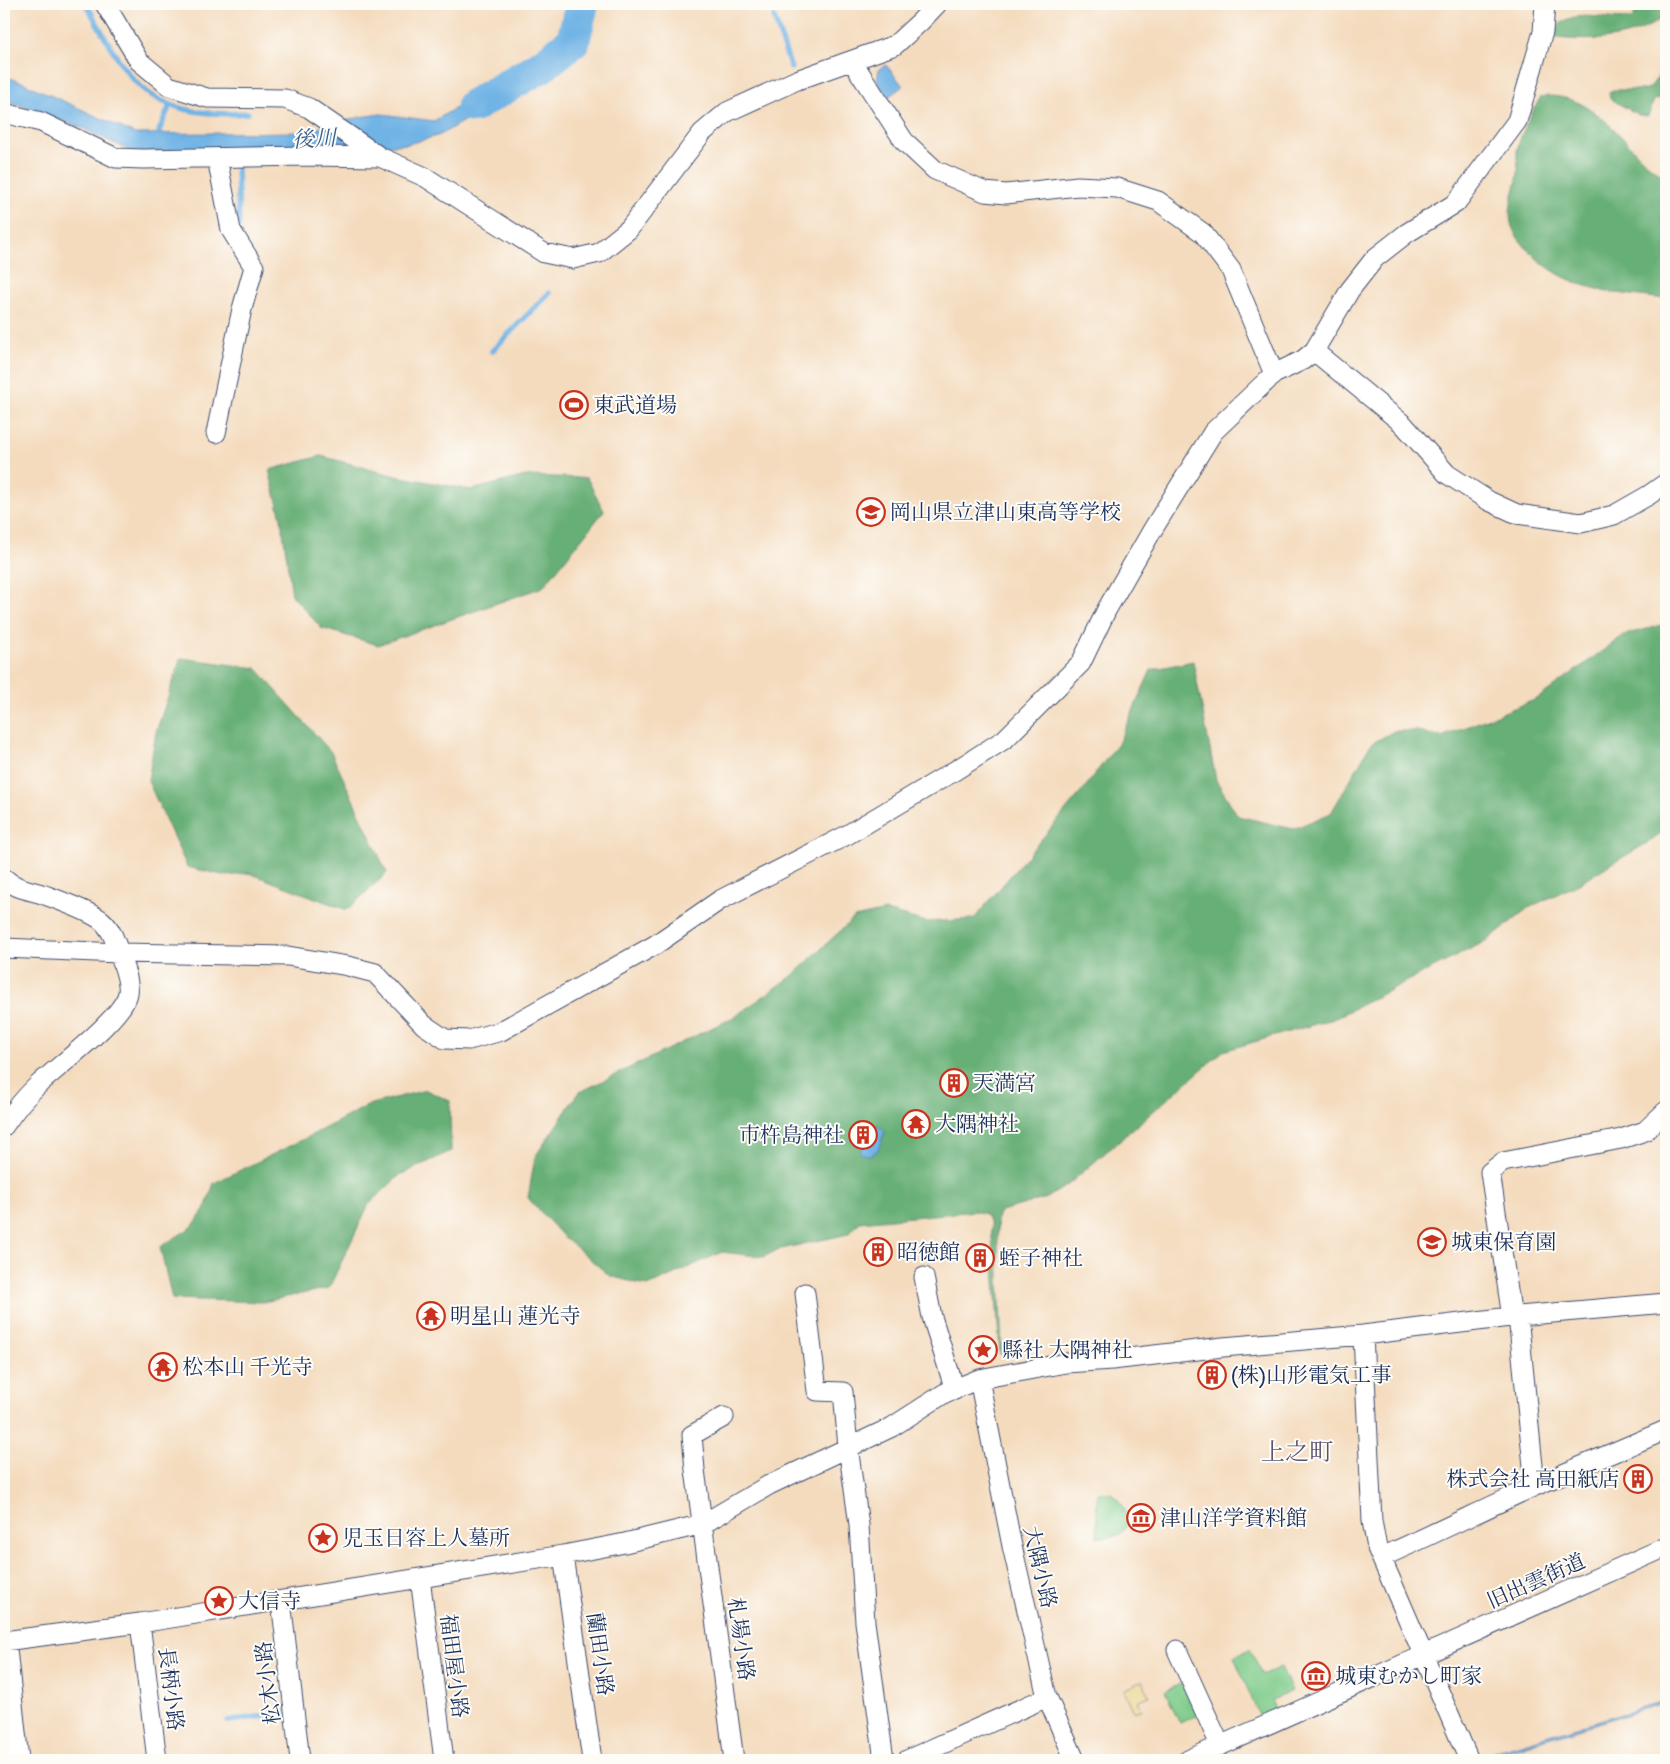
<svg xmlns="http://www.w3.org/2000/svg" width="1670" height="1764" viewBox="0 0 1670 1764" font-family="'IM FELL DW Pica','Noto Serif JP',serif">
	<style>
		.green { fill: #7ecb8a; stroke: #4c7d74 }
		.forest { fill: #66af76; stroke: #406f6a }
		.sand { fill: #eeda9e; stroke: #84847e }
		.water { fill: #70b3e5; stroke: #4671a2 }
		.lines { fill: none; stroke-linecap: round; stroke-linejoin: round }
		.stream { stroke: #70b3e5; stroke-width: 5.5 }
		.river { stroke: #70b3e5; stroke-width: 34 }
		.minor-casing { stroke: #3c496c; stroke-width: 21 }
		.minor { stroke: #fff; stroke-width: 19 }
		.labels { text-anchor: middle; stroke-width: 4; stroke-linejoin: round; paint-order: stroke }
		.poi-label { font-size: 21px; fill: #1b2f5e; stroke: #fdfcf7; text-anchor: start }
		.street-label { font-size: 21px; fill: #1b2f5e; stroke: #fdfcf7 }
		.water-label { font-size: 22px; font-style: italic; fill: #395d8d; stroke: #fdfcf7 }
		.quarter-label { font-size: 24px; fill: #5d5270; stroke: #fdfcf7 }
	</style>
	<rect width="100%" height="100%" fill="#fdfcf7"/>
	<filter id="ink" filterUnits="userSpaceOnUse"><feTurbulence type="fractalNoise" baseFrequency=".02" numOctaves="2"/><feDisplacementMap in="SourceGraphic" scale="10" xChannelSelector="R" yChannelSelector="G"/><feConvolveMatrix kernelMatrix="1 2 1 2 8 2 1 2 1" color-interpolation-filters="sRGB"/></filter>
	<filter id="wash" filterUnits="userSpaceOnUse"><feTurbulence type="fractalNoise" baseFrequency=".0096" numOctaves="4" result="noise"/><feDisplacementMap in="SourceGraphic" scale="20" xChannelSelector="R" yChannelSelector="G"/><feGaussianBlur stdDeviation="1.12" result="paint"/><feColorMatrix in="noise" values="0 0 0 0 0 0 0 0 0 0 0 0 0 0 0 0 0 1.4 0 .05"/><feComposite in="paint" operator="in"/></filter>
	<g filter="url(#wash)">
		<rect width="100%" height="100%" fill="#f4dbbe"/>
		<!-- green -->
		<path class="green" d="M1097,1493H1111C1122,1500 1134,1524 1121,1533C1114,1538 1105,1537 1097,1537Z
			M1250,1649L1262,1675L1281,1667L1292,1691L1272,1700L1277,1711L1260,1718L1234,1657Z
			M1187,1681L1201,1714L1180,1723L1165,1691Z"/>
		<!-- forest -->
		<path class="forest" d="M1633,4H1666V15C1635,40 1596,42 1557,38L1554,32C1568,4 1609,23 1634,18Z
			M1666,65V98L1654,100L1648,116L1639,115L1610,99L1609,92L1613,90H1643L1650,88Z
			M1548,96C1593,96 1618,136 1648,164C1653,169 1660,173 1666,178V299C1615,293 1567,291 1529,251C1521,242 1514,235 1511,223C1507,206 1516,190 1518,174C1519,166 1516,158 1517,151C1521,132 1531,115 1540,98Z
			M321,456L396,476L472,490L525,476L587,478L604,511L543,587L378,645L321,628L292,595L281,518L269,470Z
			M1666,624V829L1654,839L1572,887L1528,908L1488,940L1333,1019L1223,1051L1069,1184L1047,1198L1001,1211L998,1215L997,1221L1002,1355L1000,1354L991,1223L985,1214L974,1211L860,1222L848,1234L777,1250L764,1257L722,1252L648,1286L610,1276L563,1236L528,1198L535,1157L578,1093L734,1017L791,977L854,918L886,911L926,922L974,919L1083,790L1119,742L1151,670L1193,661L1216,780L1238,816L1293,829L1331,813L1371,744L1394,731H1418L1441,737L1537,699L1624,635Z
			M181,658L256,668L331,752L387,873L347,910L249,873L227,876L187,867L148,781L156,732Z
			M426,1090L450,1101L451,1151L400,1175L369,1204L329,1288L263,1302L172,1299L160,1247L192,1227L205,1209L214,1183L306,1138L371,1104Z"/>
		<!-- sand -->
		<path class="sand" d="M1143,1681L1149,1696L1138,1701L1142,1709L1134,1712L1124,1690Z"/>
		<!-- water -->
		<path class="water" d="M886,65L903,86L888,97L877,81L879,69Z
			M510,75L517,89L440,135L408,144L348,148L133,152L82,128L4,99V76L24,83L135,134L303,132L360,117L381,114L434,121Z
			M878,1126L885,1131L878,1150L871,1155L861,1154L860,1152L866,1139Z
			M1666,1700V1702L1516,1748L1483,1760H1467Z"/>
		<g class="lines">
			<!-- stream -->
			<path class="stream" d="M86,4C101,29 114,57 133,79C161,112 209,116 248,113
				M774,17L791,68
				M159,131L170,105
				M237,165L239,226
				M492,351L549,293
				M228,1721L287,1713"/>
			<!-- river -->
			<path class="river" d="M473,106L543,65L573,41L582,4"/>
		</g>
	</g>
	<g filter="url(#ink)">
		<g class="lines">
			<defs>
				<path id="minor" d="M105,4L139,61L169,86L207,98L285,99L309,108L380,157L425,177L544,253L573,259L599,253L629,229L702,133L727,112L797,80L895,45L921,21L937,4
					M852,61L904,141L935,170L985,192L1006,194L1078,186L1117,188L1158,201L1203,233L1231,270L1274,374
					M4,113L41,122L116,158L143,159L309,156L380,157
					M1314,351L1403,424L1447,474L1489,501L1517,514L1581,523L1614,515L1649,495L1666,483
					M216,433L242,309L254,267L231,230L217,158
					M4,878C14,888 29,890 42,894C58,900 87,910 101,920C112,929 116,943 120,956C124,968 130,982 128,993C124,1017 57,1067 38,1085C25,1097 14,1111 4,1126
					M4,948L119,953L288,956L348,966L375,973L424,1025L445,1039L469,1040L501,1031L655,945L720,900L847,835L956,770L1005,739L1081,663L1107,609L1153,529L1213,432L1274,374L1303,360L1314,351L1350,290L1375,258L1407,233L1456,203L1517,121L1543,32L1545,4
					M924,1277L932,1317L955,1390
					M805,1293L817,1391L843,1392L848,1447L859,1525L865,1622L884,1760
					M1512,1317L1490,1172L1503,1162L1621,1139L1645,1131L1666,1111
					M1363,1335L1372,1521L1377,1548L1469,1760
					M979,1379L1012,1546L1047,1697L1075,1760
					M724,1417L692,1435L695,1470L734,1760
					M1535,1486L1666,1430
					M563,1555L592,1760
					M1382,1557C1434,1534 1484,1509 1535,1486L1518,1316
					M420,1578L444,1760
					M281,1601L300,1760
					M140,1623L157,1760
					M6,1640L19,1760
					M4,1641L140,1623L563,1555L625,1543L703,1524L769,1485L892,1427L945,1393L979,1379L1066,1363L1112,1360L1223,1347L1363,1335L1518,1316L1666,1303
					M1177,1650L1220,1745
					M907,1760L1047,1697
					M1188,1760L1666,1547"/>
			</defs>
			<!-- minor casing -->
			<use href="#minor" class="minor-casing"/>
			<!-- minor -->
			<use href="#minor" class="minor"/>
		</g>
	</g>
	<!-- icons -->
	<defs>
		<symbol id="stadium-ring" viewBox="-11 -11 22 22"><circle r="9.5" fill="#fdfcf7" stroke="#c8321e" stroke-width="1.5"/><path d="M0-5a6.5 5 0 1 0 0 10a6.5 5 0 1 0 0-10ZM-3.5-1.8h7v3.6h-7Z" fill="#c8321e"/></symbol>
		<symbol id="school-ring" viewBox="-11 -11 22 22"><circle r="9.5" fill="#fdfcf7" stroke="#c8321e" stroke-width="1.5"/><path d="M0-5L7-2L0 1L-7-2ZM-4 1L0 2.5L4 1V4Q0 6-4 4Z" fill="#c8321e"/></symbol>
		<symbol id="building-ring" viewBox="-11 -11 22 22"><circle r="9.5" fill="#fdfcf7" stroke="#c8321e" stroke-width="1.5"/><path d="M-4-6H4V6H1V3H-1V6H-4ZM-2.5-4.3h1.7v1.8h-1.7ZM.8-4.3h1.7v1.8H.8ZM-2.5-1h1.7V.8h-1.7ZM.8-1h1.7V.8H.8Z" fill="#c8321e"/></symbol>
		<symbol id="temple-ring" viewBox="-11 -11 22 22"><circle r="9.5" fill="#fdfcf7" stroke="#c8321e" stroke-width="1.5"/><path d="M0-6L5-2H3V0L6.5 2.5H4V6H1.5V3h-3V6H-4V2.5H-6.5L-3 0V-2H-5Z" fill="#c8321e"/></symbol>
		<symbol id="sight-ring" viewBox="-11 -11 22 22"><circle r="9.5" fill="#fdfcf7" stroke="#c8321e" stroke-width="1.5"/><path d="M0-6L1.8-2.2L6-1.7L2.9 1.2L3.7 5.4L0 3.3L-3.7 5.4L-2.9 1.2L-6-1.7L-1.8-2.2Z" fill="#c8321e"/></symbol>
		<symbol id="museum-ring" viewBox="-11 -11 22 22"><circle r="9.5" fill="#fdfcf7" stroke="#c8321e" stroke-width="1.5"/><path d="M0-6L6-3V-2H-6V-3ZM-5-1h2V3h-2ZM-1-1h2V3h-2ZM3-1h2V3H3ZM-6 4H6V6H-6Z" fill="#c8321e"/></symbol>
	</defs>
	<g fill-rule="evenodd">
		<use href="#stadium-ring" x="558" y="389" width="32" height="32"/>
		<use href="#school-ring" x="855" y="496" width="32" height="32"/>
		<use href="#building-ring" x="938" y="1067" width="32" height="32"/>
		<use href="#temple-ring" x="900" y="1108" width="32" height="32"/>
		<use href="#building-ring" x="847" y="1119" width="32" height="32"/>
		<use href="#school-ring" x="1416" y="1226" width="32" height="32"/>
		<use href="#building-ring" x="862" y="1236" width="32" height="32"/>
		<use href="#building-ring" x="964" y="1242" width="32" height="32"/>
		<use href="#temple-ring" x="415" y="1300" width="32" height="32"/>
		<use href="#sight-ring" x="967" y="1334" width="32" height="32"/>
		<use href="#temple-ring" x="147" y="1351" width="32" height="32"/>
		<use href="#building-ring" x="1196" y="1359" width="32" height="32"/>
		<use href="#building-ring" x="1622" y="1463" width="32" height="32"/>
		<use href="#museum-ring" x="1125" y="1502" width="32" height="32"/>
		<use href="#sight-ring" x="307" y="1522" width="32" height="32"/>
		<use href="#sight-ring" x="203" y="1585" width="32" height="32"/>
		<use href="#museum-ring" x="1300" y="1660" width="32" height="32"/>
	</g>
	<g class="labels">
		<!-- poi labels -->
		<g class="poi-label">
			<text x="593" y="412">東武道場</text>
			<text x="890" y="519">岡山県立津山東高等学校</text>
			<text x="973" y="1090">天満宮</text>
			<text x="935" y="1131">大隅神社</text>
			<text x="844" y="1142" text-anchor="end">市杵島神社</text>
			<text x="1451" y="1249">城東保育園</text>
			<text x="897" y="1259">昭徳館</text>
			<text x="999" y="1265">蛭子神社</text>
			<text x="450" y="1323">明星山 蓮光寺</text>
			<text x="1002" y="1357">縣社 大隅神社</text>
			<text x="182" y="1374">松本山 千光寺</text>
			<text x="1231" y="1382">(株)山形電気工事</text>
			<text x="1619" y="1486" text-anchor="end">株式会社 高田紙店</text>
			<text x="1160" y="1525">津山洋学資料館</text>
			<text x="342" y="1545">児玉日容上人墓所</text>
			<text x="238" y="1608">大信寺</text>
			<text x="1335" y="1683">城東むかし町家</text>
		</g>
		<!-- street labels -->
		<g class="street-label">
			<text transform="translate(1040 1567) rotate(77)" y="7">大隅小路</text>
			<text transform="translate(1536 1581) rotate(-24)" y="7">旧出雲街道</text>
			<text transform="translate(741 1639) rotate(82)" y="7">札場小路</text>
			<text transform="translate(600 1654) rotate(82)" y="7">蘭田小路</text>
			<text transform="translate(454 1666) rotate(83)" y="7">福田屋小路</text>
			<text transform="translate(268 1683) rotate(-97)" y="7">松木小路</text>
			<text transform="translate(171 1689) rotate(83)" y="7">長柄小路</text>
		</g>
		<!-- water labels -->
		<g class="water-label">
			<text transform="translate(314 138) rotate(-3)" y="8">後川</text>
		</g>
		<!-- quarter labels -->
		<g class="quarter-label">
			<text x="1297" y="1460">上之町</text>
		</g>
	</g>
	<!-- margin -->
	<rect width="1670" height="1764" fill="none" stroke="#fdfcf7" stroke-width="20"/>
</svg>
